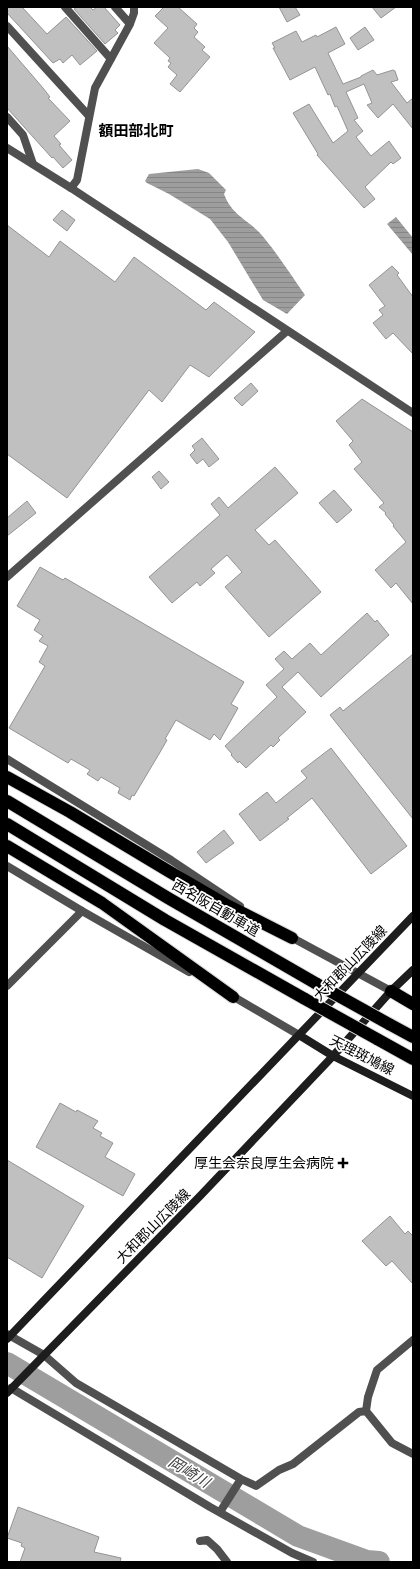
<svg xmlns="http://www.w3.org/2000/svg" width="420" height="1569" viewBox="0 0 420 1569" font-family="Figtree,'Noto Sans JP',sans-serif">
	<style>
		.water { fill: url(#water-rules) }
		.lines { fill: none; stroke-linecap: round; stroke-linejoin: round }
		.river { stroke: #9e9e9e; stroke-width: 22 }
		.building { fill: #c0c0c0; stroke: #949494 }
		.motorway-casing { stroke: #dbdbdb; stroke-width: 14 }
		.minor { stroke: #505050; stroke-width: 8 }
		.tertiary { stroke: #505050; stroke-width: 8 }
		.secondary { stroke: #1d1d1d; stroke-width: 8 }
		.motorway { stroke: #000; stroke-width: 12 }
		.motorway-bridge-casing { stroke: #dbdbdb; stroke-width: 14; stroke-linecap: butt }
		.motorway-bridge { stroke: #000; stroke-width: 12 }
		.poi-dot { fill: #000; stroke: #fff; stroke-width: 1.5 }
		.labels { text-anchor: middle; stroke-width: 3.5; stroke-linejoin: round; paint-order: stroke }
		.street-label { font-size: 14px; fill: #000; stroke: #fff }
		.poi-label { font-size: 14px; fill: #000; stroke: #fff; text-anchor: end }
		.neighbourhood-label { font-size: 15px; font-weight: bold; fill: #000; stroke: #fff }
		.water-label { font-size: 15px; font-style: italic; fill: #3f3f3f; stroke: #fff }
	</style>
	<defs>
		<pattern id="water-rules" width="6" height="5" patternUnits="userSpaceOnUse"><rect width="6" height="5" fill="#9e9e9e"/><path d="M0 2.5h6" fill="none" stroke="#868686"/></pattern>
	</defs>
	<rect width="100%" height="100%" fill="#fff"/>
	<!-- water -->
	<path class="water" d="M198,169L209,173L226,190L224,194C232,215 245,218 259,232C275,250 291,275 305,295L287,314L263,300L228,242L210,219L169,194L147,183L145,181L149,174Z
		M396,217L413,238V255L387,224Z"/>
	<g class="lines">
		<!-- river -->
		<path class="river" d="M7,1363L298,1536L367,1561L379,1562"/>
	</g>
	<!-- building -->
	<path class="building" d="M7,7H22L47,34L66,17L97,51L80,65L72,55L63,63L60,59L53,63L7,13Z
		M77,7H90L93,10L97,7H104L120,25L115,30L118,33L105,44L74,9Z
		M164,7H178L197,24L194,28L198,32L194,37L205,47L202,50L210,57L180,92L170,84L177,75L168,67L171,63L168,61L170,58L154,43L168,28L155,16Z
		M279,7H295L300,15L287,22Z
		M372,7H396L381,18Z
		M336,27L345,44L328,53L343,84L361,77V76L373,70L377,75L393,70L395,71L398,80L391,82L407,103L413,98V129L393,104L378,118L367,105L372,103L364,84L346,92L358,118L354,120L363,131L356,137L371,156L389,141L401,158L393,164L391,162L365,187L375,199L364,208L317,155L318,154L293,113L309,104L333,143L348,131L337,106L335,107L330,94L328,95L315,67L290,80L273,48H275L272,43L296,31L302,42L316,35L317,37Z
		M365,27L374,40L358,50L350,38Z
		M7,46L43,88L50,97L48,98L70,121L54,136L61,144L59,145L72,160L63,168L53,157L52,158L7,108Z
		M62,210L75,220L67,231L53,220Z
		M7,225L49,257L60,241L115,282L134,257L206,310L214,302L255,332L209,377L190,365L162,402L149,390L67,498L7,454Z
		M392,266L399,273L397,275L413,297V354L393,333L386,339L373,323L383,315L379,310L385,306L369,285Z
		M251,383L258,391L242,406L234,398Z
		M362,399L413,432V604L396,583L391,588L375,570L406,542L393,526L394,525L385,514L386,513L379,507L384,503L354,469L362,462L349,445L353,441L336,421Z
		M202,438L219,459L209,467L203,459L197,464L190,455L195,450L192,446Z
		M275,467L298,493L255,530L269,545L275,540L321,592L269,637L225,587L242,572L227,555L211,569L215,573L200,586L197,582L172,603L149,577L220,515L211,504L219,497L228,508Z
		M159,471L169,482L161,489L152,477Z
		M334,490L352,510L337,523L319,503Z
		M27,501L36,513L7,536V518Z
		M40,567L63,580L65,578L244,682L231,704L238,708L220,740L214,734L210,740L176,720L165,739L167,740L159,754L134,796L132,795L130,800L118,793L120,788L101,777L98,781L87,774L90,770L71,759L68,763L9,728L45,666L39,662L48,646L39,641L43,636L34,630L40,620L17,606Z
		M367,613L375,622L377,620L389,635L321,697L298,672L282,687L306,712L278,738L280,740L273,747L271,745L246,768L239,761L238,763L231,755L232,754L225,746L277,697L266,685L284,669L275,659L284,651L292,659L310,643L321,655Z
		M413,654V819L330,715L340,707L343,711Z
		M331,748L407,846L371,874L312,798L287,818L289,819L260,841L239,814L267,792L276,803L307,778L301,771Z
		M224,830L234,843L206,863L197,852Z
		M60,1103L76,1112L77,1110L98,1121L93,1128L102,1133L100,1136L113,1143L105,1157L135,1174L123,1196L36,1147Z
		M7,1160L84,1206L42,1278L7,1257Z
		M390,1216L405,1234L408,1231L413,1236V1284L392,1261L386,1266L362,1241Z
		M18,1507L99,1537L94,1552L121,1558L120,1562H20L25,1548L21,1546L22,1543L7,1538Z"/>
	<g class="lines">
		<defs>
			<path id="motorway" d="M7,777L70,812L170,872L225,904L292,938
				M7,801L168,898L317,984
				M7,824L165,920L305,999
				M7,846L102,903L233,997
				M391,991L413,1004
				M389,1024L413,1037
				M377,1039L413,1059"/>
		</defs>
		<!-- motorway casing -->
		<use href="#motorway" class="motorway-casing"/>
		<!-- minor -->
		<path class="minor" d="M65,7L111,59
			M115,7L130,24
			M7,26L89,116
			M7,117L23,135L33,164
			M71,188L77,180L95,88L130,24L134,13V7
			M7,986L82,911
			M44,1355L76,1383L241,1479L256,1486L279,1470L293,1464L359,1412L366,1411L392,1443L413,1454
			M366,1411L368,1397L377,1370L413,1340
			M220,1512L241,1479
			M200,1541L207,1540L217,1549L227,1562"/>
		<!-- tertiary -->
		<path class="tertiary" d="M7,148L71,188L413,413
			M7,577L287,331
			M7,759L171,860L240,906
			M7,866L82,911L189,972
			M289,936L391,991
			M229,994L299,1035
			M7,1334L44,1355
			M11,1388L210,1507L292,1553L313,1562"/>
		<!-- secondary -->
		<path class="secondary" d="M299,1035L333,1056L413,1096
			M7,1339L413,916
			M7,1393L201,1195L333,1056L391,991L413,970"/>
		<!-- motorway -->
		<use href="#motorway" class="motorway"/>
		<defs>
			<path id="motorway-bridge" d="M317,984L389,1024
				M305,999L377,1039"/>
		</defs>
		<!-- motorway-bridge casing -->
		<use href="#motorway-bridge" class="motorway-bridge-casing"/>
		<!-- motorway-bridge -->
		<use href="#motorway-bridge" class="motorway-bridge"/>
	</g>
	<!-- markers -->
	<path class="poi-dot" d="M341 1157h4v4h4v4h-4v4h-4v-4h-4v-4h4z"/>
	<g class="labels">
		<!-- street labels -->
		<g class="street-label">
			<text transform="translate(216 908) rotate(30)" y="5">西名阪自動車道</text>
			<text transform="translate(350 963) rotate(-46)" y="5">大和郡山広陵線</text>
			<text transform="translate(362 1055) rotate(27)" y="5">天理斑鳩線</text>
			<text transform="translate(153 1226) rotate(-45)" y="5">大和郡山広陵線</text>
		</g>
		<!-- poi labels -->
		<g class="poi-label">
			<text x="334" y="1168">厚生会奈良厚生会病院</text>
		</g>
		<!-- neighbourhood labels -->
		<g class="neighbourhood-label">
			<text x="136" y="136">額田部北町</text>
		</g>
		<!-- water labels -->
		<g class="water-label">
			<text transform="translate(189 1472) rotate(31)" y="5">岡崎川</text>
		</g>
	</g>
	<!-- border -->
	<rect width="420" height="1569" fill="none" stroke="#000000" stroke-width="16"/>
</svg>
